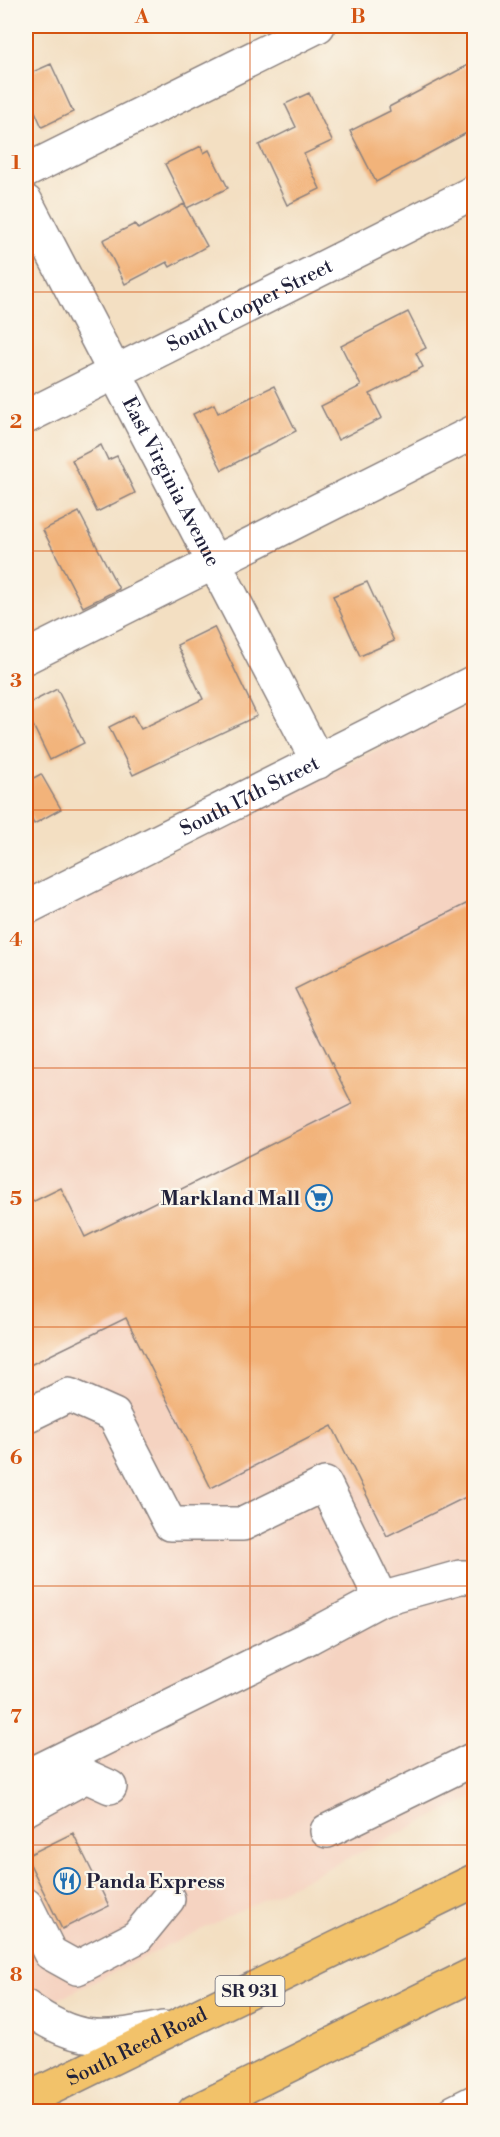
<svg xmlns="http://www.w3.org/2000/svg" width="500" height="2137" viewBox="0 0 500 2137" font-family="'Libre Bodoni',serif">
	<style>
		.built { fill: #f5d3c1 }
		.building { fill: #f2b37a }
		.lines { fill: none; stroke-linecap: round; stroke-linejoin: round }
		.minor-casing { stroke: #8a807e; stroke-width: 36 }
		.major-casing { stroke: #8a807e; stroke-width: 36 }
		.minor { stroke: #fff; stroke-width: 33 }
		.major { stroke: #f2c26a; stroke-width: 33 }
		.grid { fill: none; stroke: #d45411; stroke-width: 1.5; stroke-opacity: 0.55 }
		.labels { text-anchor: middle; stroke-width: 4.5; stroke-linejoin: round; paint-order: stroke }
		.shield { fill: #fbf7ec; stroke: #636270; stroke-width: 1.5 }
		.shield-label { font-size: 18px; font-weight: bold; fill: #22223b }
		.street-label { font-size: 20px; fill: #22223b; stroke: #fbf7ec }
		.poi-label { font-size: 20px; font-weight: bold; fill: #22223b; stroke: #fbf7ec; text-anchor: end }
		.neatline { fill: none; stroke: #d45411; stroke-width: 2 }
		.grid-label { font-size: 20px; text-anchor: middle; font-weight: bold; fill: #d45411 }
	</style>
	<rect width="100%" height="100%" fill="#fbf7ec"/>
	<filter id="ink" filterUnits="userSpaceOnUse"><feTurbulence type="fractalNoise" baseFrequency=".0167" numOctaves="2"/><feDisplacementMap in="SourceGraphic" scale="12" xChannelSelector="R" yChannelSelector="G"/><feConvolveMatrix kernelMatrix="1 2 1 2 8 2 1 2 1" color-interpolation-filters="sRGB"/></filter>
	<filter id="wash" filterUnits="userSpaceOnUse"><feTurbulence type="fractalNoise" baseFrequency=".008" numOctaves="4" result="noise"/><feDisplacementMap in="SourceGraphic" scale="24" xChannelSelector="R" yChannelSelector="G"/><feGaussianBlur stdDeviation="1.35" result="paint"/><feColorMatrix in="noise" values="0 0 0 0 0 0 0 0 0 0 0 0 0 0 0 0 0 1.4 0 .05"/><feComposite in="paint" operator="in"/></filter>
	<g filter="url(#wash)">
		<rect width="100%" height="100%" fill="#f3dfc2"/>
		<!-- built -->
		<path class="built" d="M474,701V1797L26,2015V925Z"/>
		<g id="blocks">
			<!-- building -->
			<path class="building" d="M474,62V129L376,182L350,131L390,111L389,107Z
				M51,64L73,112L42,127L26,91V75Z
				M309,93L332,141L304,154L320,189L287,205L259,145L296,127L285,104Z
				M201,146L204,153L209,150L228,188L187,208L165,164Z
				M184,204L207,246L170,267L167,262L125,284L103,240L135,224L138,229Z
				M408,312L426,348L416,353L423,367L370,394L382,418L338,440L321,406L361,386L341,346Z
				M274,386L296,431L222,470L193,414L214,404L218,413Z
				M101,445L108,460L117,456L135,493L97,512L72,460Z
				M79,512L119,589L83,607L43,530Z
				M367,582L394,641L360,656L333,596Z
				M214,627L257,716L133,775L109,727L133,715L141,729L203,699L177,645Z
				M57,689L84,743L50,760L26,711V705Z
				M41,774L61,809L34,824L26,808V782Z
				M474,900V1493L387,1536L332,1426L211,1488L126,1318L26,1367V1205L61,1188L85,1237L352,1104L295,989Z
				M73,1833L109,1906L62,1929L26,1856Z"/>
		</g>
	</g>
	<g filter="url(#ink)">
		<use href="#blocks" fill-opacity="0" stroke="#8a807e" stroke-width="1.5"/>
		<g class="lines">
			<defs>
				<g id="minor">
					<path d="M26,171L318,26"/>
					<path id="s1" d="M26,202L318,762"/>
					<path id="s2" d="M26,417L474,192"/>
					<path d="M26,657L474,432"/>
					<path id="s3" d="M26,908L474,682"/>
					<path d="M26,1416L69,1395L114,1415L170,1524H243L325,1484L381,1599L460,1577H474"/>
					<path d="M26,1777L310,1637L381,1599"/>
					<path d="M26,1809L86,1776L110,1787"/>
					<path d="M327,1831L474,1759"/>
					<path d="M26,1905L50,1953L77,1968L137,1937L168,1899"/>
					<path d="M26,2007C78,2045 103,2039 163,2028"/>
					<path d="M454,2112L474,2102"/>
				</g>
				<g id="major">
					<path id="s4" d="M26,2100L474,1881"/>
					<path d="M194,2112L474,1974"/>
				</g>
			</defs>
			<!-- minor casing -->
			<use href="#minor" class="minor-casing"/>
			<!-- major casing -->
			<use href="#major" class="major-casing"/>
			<!-- minor -->
			<use href="#minor" class="minor"/>
			<!-- major -->
			<use href="#major" class="major"/>
		</g>
	</g>
	<!-- grid -->
	<path class="grid" d="M250,26V2112M26,292H474M26,551H474M26,810H474M26,1068H474M26,1327H474M26,1586H474M26,1845H474"/>
	<!-- icons -->
	<defs>
		<symbol id="supermarket-ring" viewBox="-11 -11 22 22"><circle r="9.5" fill="#fbf7ec" stroke="#1f6fb2" stroke-width="1.5"/><path d="M-6-5.5h2.5l.6 2H6L4.5 2H-2.5L-4.4-4H-6ZM-1.5 3.2a1.3 1.3 0 1 0 .1 0ZM3 3.2a1.3 1.3 0 1 0 .1 0Z" fill="#1f6fb2"/></symbol>
		<symbol id="restaurant-ring" viewBox="-11 -11 22 22"><circle r="9.5" fill="#fbf7ec" stroke="#1f6fb2" stroke-width="1.5"/><path d="M-5-6h1v4h1v-4h1v4h1v-4h1v5L-1.5 .5V6h-2V.5L-5-1ZM5-6V6H3V1.5H1.5Q1.5-4 5-6Z" fill="#1f6fb2"/></symbol>
	</defs>
	<g fill-rule="evenodd">
		<use href="#supermarket-ring" x="304" y="1183" width="30" height="30"/>
		<use href="#restaurant-ring" x="52" y="1866" width="30" height="30"/>
	</g>
	<g class="labels">
		<!-- shield labels -->
		<rect class="shield" x="215.5" y="1976" width="69" height="30" rx="4.5"/>
		<g class="shield-label">
			<text x="250" y="1997">SR 931</text>
		</g>
		<!-- street labels -->
		<g class="street-label">
			<text dy="7" stroke="none"><textPath href="#s2" startOffset="250">South Cooper Street</textPath></text>
			<text dy="7" stroke="none"><textPath href="#s1" startOffset="315">East Virginia Avenue</textPath></text>
			<text dy="7" stroke="none"><textPath href="#s3" startOffset="250">South 17th Street</textPath></text>
			<text dy="7" stroke="none"><textPath href="#s4" startOffset="123">South Reed Road</textPath></text>
		</g>
		<!-- poi labels -->
		<g class="poi-label">
			<text x="300" y="1205">Markland Mall</text>
			<text x="86" y="1888" text-anchor="start">Panda Express</text>
		</g>
	</g>
	<!-- margin -->
	<rect width="500" height="2137" fill="none" stroke="#fbf7ec" stroke-width="66"/>
	<rect x="33" y="33" width="434" height="2071" class="neatline"/>
	<g class="grid-label">
		<text x="142" y="23">A</text>
		<text x="358" y="23">B</text>
		<text x="16" y="169">1</text>
		<text x="16" y="428">2</text>
		<text x="16" y="687">3</text>
		<text x="16" y="946">4</text>
		<text x="16" y="1205">5</text>
		<text x="16" y="1464">6</text>
		<text x="16" y="1723">7</text>
		<text x="16" y="1981">8</text>
	</g>
</svg>
